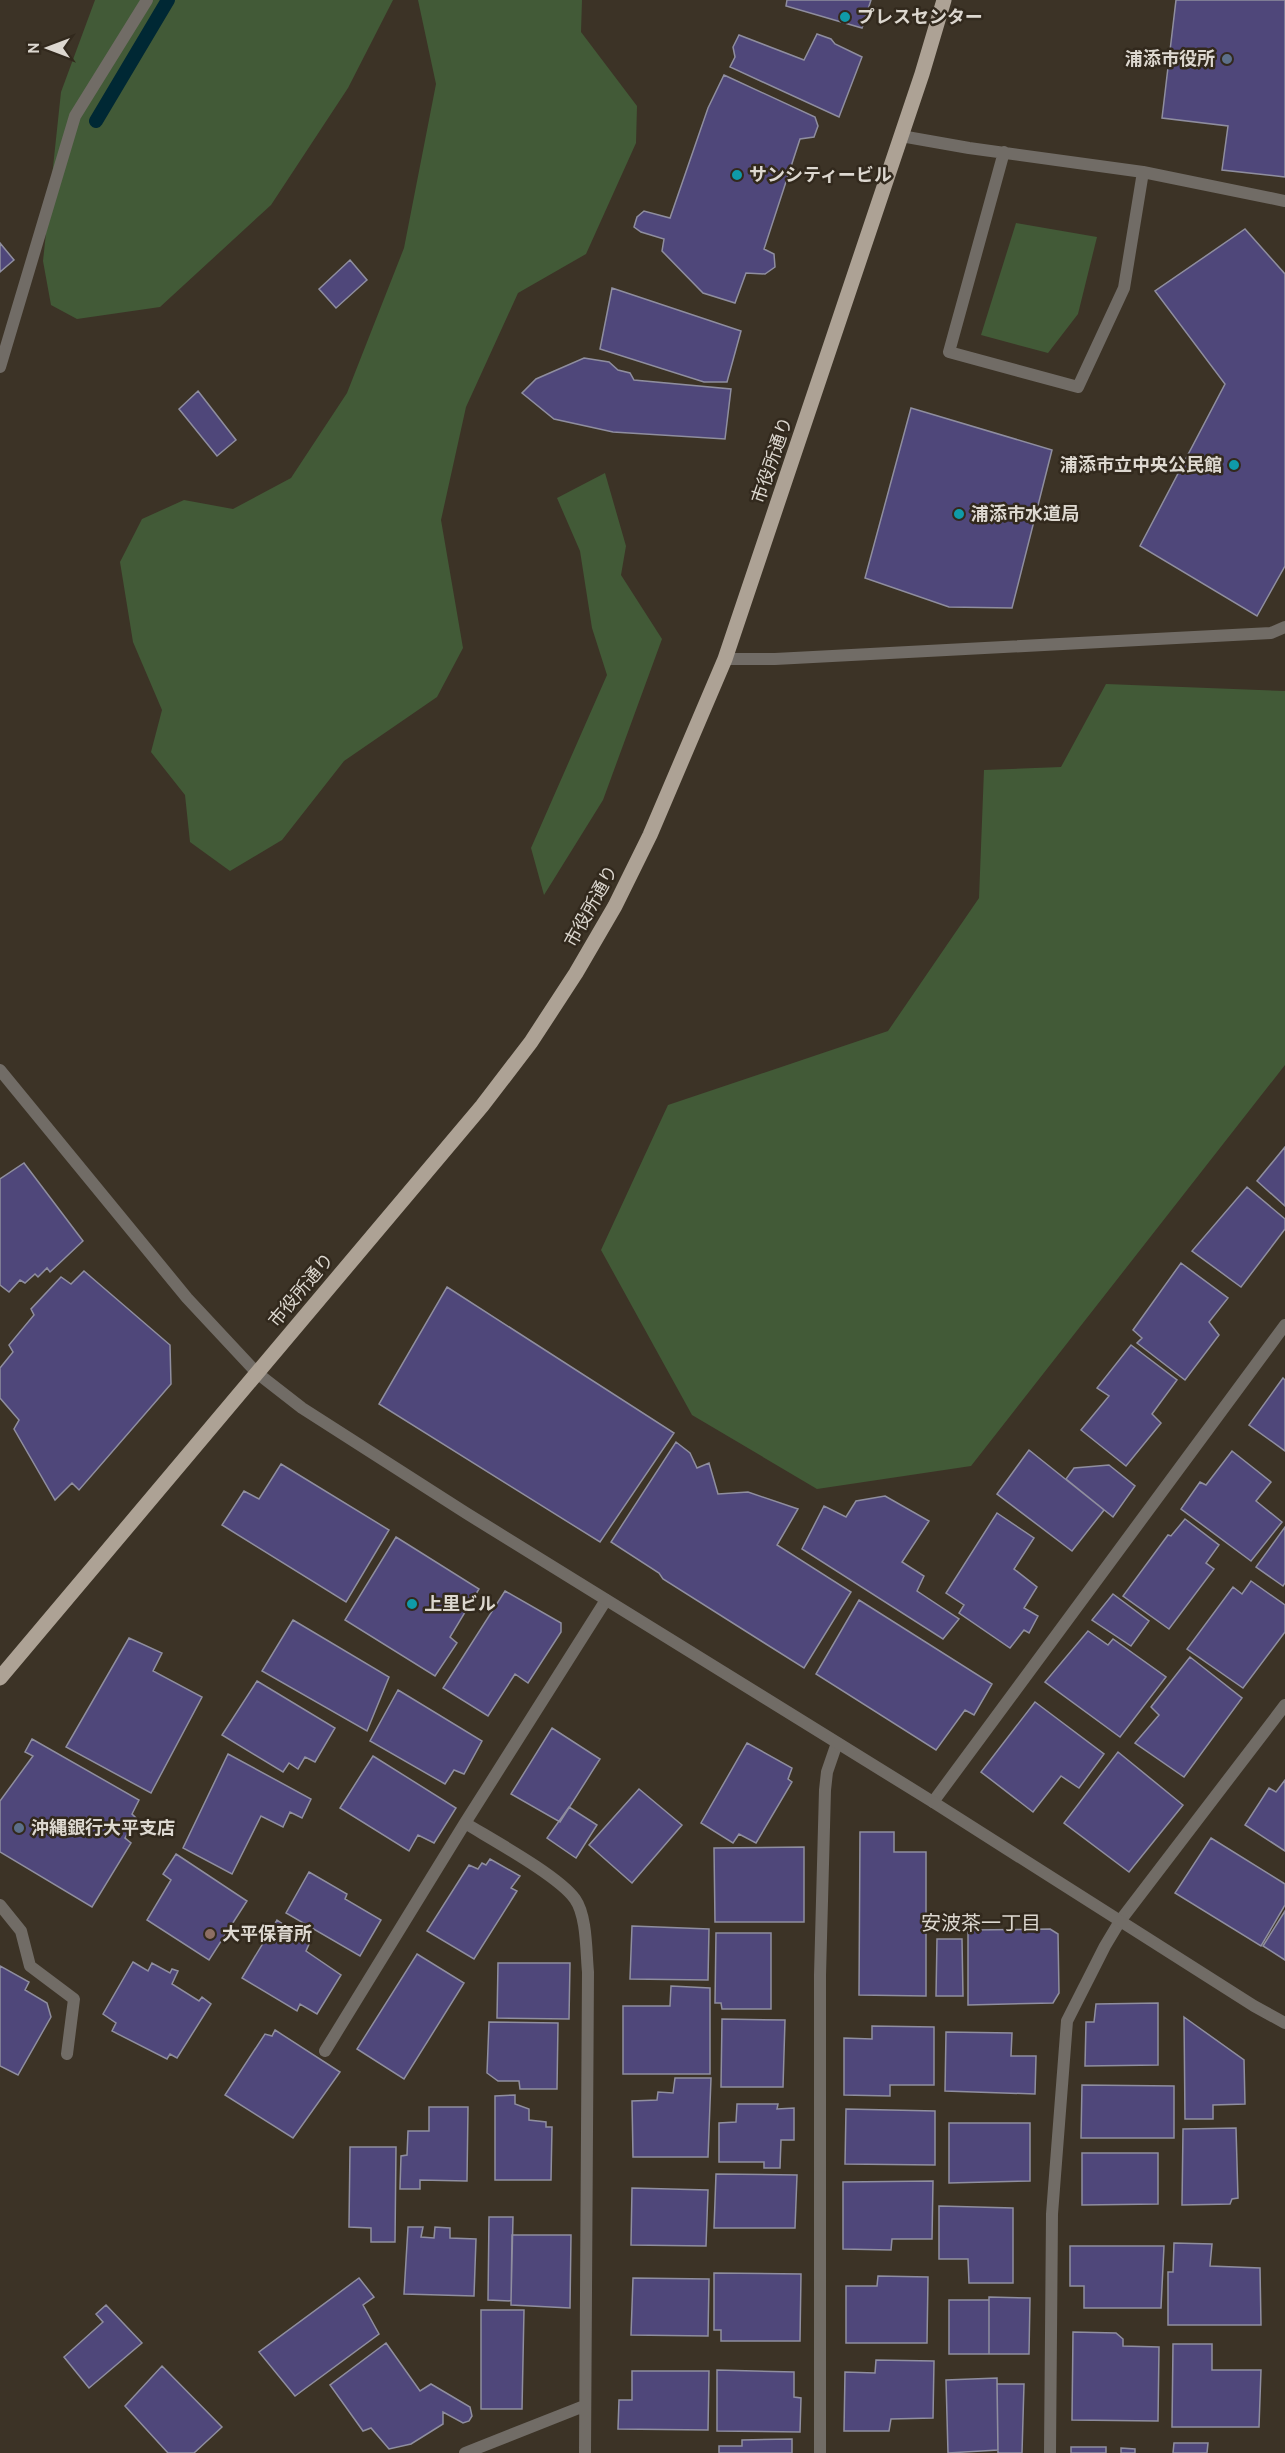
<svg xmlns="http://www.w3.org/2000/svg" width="1285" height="2453" viewBox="0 0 1285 2453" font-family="Cabin,'Noto Sans JP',sans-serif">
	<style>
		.green { fill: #425a37 }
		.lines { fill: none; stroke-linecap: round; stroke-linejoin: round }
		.stream { stroke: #002834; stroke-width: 14 }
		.building { fill: #4f477a; stroke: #8f8e9f; stroke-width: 1.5 }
		.service { stroke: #716c66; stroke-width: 12 }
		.minor { stroke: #716c66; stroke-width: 12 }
		.tertiary { stroke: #716c66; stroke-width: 12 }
		.primary { stroke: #ada295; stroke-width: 15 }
		.culture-dot { fill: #0f9aa8; stroke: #32291d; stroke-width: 2 }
		.service-dot { fill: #5c6f8a; stroke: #32291d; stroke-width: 2 }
		.education-dot { fill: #8d6e63; stroke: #32291d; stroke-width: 2 }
		.labels { text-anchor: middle; stroke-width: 5; stroke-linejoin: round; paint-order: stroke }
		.poi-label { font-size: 18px; font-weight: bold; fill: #ddd8d0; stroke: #32291d; text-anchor: start }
		.street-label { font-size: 18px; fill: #ddd8d0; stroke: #32291d }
		.neighbourhood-label { font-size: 20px; fill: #ddd8d0; stroke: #32291d }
	</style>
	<rect width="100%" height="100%" fill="#3c3326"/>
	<!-- green -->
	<path class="green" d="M95,0H393L348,88L271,205L160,307L77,319L51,305L43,261L61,92Z
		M418,0H582L581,32L637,106L636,143L586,254L518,293L466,407L441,520L463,648L437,697L344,761L282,840L230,871L190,842L185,795L151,752L162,710L133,642L120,562L142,519L184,500L233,509L291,478L347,393L404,248L436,84Z
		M1016,223L1097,237L1078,314L1048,353L981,335Z
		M605,473L626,546L621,575L662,639L603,800L544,895L531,848L607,675L592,628L580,551L557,498Z
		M1106,684L1285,691V1065L971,1466L817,1489L692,1415L601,1250L668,1105L888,1031L979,898L984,770L1061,767Z"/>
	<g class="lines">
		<!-- stream -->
		<path class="stream" d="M96,121L168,0"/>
	</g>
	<!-- building -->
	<path class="building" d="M787,0H871L862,28L786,6Z
		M1176,0H1285V177L1222,170L1228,126L1162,118Z
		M817,34L831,39L835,44L862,57L839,117L730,67L735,57L733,47L739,35L804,60Z
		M724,75L815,117L818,126L814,137L800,139L764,249L774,254L775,267L765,274L746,273L735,303L703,293L662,251L664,239L641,232L634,227L637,217L644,211L670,218L708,108Z
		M1245,229L1285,274V566L1257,616L1140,546L1225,384L1155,291Z
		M0,243L14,260L0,272Z
		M350,260L367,280L336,308L319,289Z
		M612,288L741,331L727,382H704L600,349Z
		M584,358L609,362L618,370L630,373L634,380L731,389L725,439L613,432L554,419L522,393L536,379Z
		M198,391L236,440L217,456L179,409Z
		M911,408L1052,450L1012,608L949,607L865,578Z
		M1285,1147V1206L1257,1181Z
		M24,1163L83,1241L50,1272L47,1268L38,1277L35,1274L25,1283L20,1280L9,1292L0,1285V1179Z
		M1247,1187L1285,1219V1229L1241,1287L1192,1251Z
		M1181,1263L1228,1298L1209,1322L1219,1335L1185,1380L1137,1343L1142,1338L1133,1330Z
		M84,1271L170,1345L171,1384L79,1490L72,1483L55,1500L14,1429L19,1420L0,1398V1368L13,1352L9,1345L34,1315L31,1309L61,1277L71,1284Z
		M447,1287L674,1433L600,1542L379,1404Z
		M1131,1345L1177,1380L1152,1414L1161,1423L1126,1466L1081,1430L1109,1396L1097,1388Z
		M1283,1378L1285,1380V1451L1249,1425Z
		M676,1442L690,1453L697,1468L709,1463L718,1494L748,1492L798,1509L777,1545L851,1592L804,1668L663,1579L659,1573L611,1542Z
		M1029,1450L1104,1510L1072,1551L997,1494Z
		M1232,1451L1271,1482L1256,1501L1282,1522L1251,1561L1181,1509L1200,1482L1206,1485Z
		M281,1464L389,1530L346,1602L222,1525L244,1491L259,1499Z
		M1109,1465L1135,1486L1113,1517L1066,1479L1074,1468Z
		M885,1496L929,1521L902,1562L924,1576L917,1591L959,1619L943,1639L802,1549L824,1506L846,1517L856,1501Z
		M997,1513L1034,1538L1014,1569L1037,1587L1024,1608L1038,1616L1029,1633L1024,1630L1010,1648L959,1613L964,1605L946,1593Z
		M1185,1519L1219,1545L1206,1563L1214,1569L1169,1629L1123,1596L1168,1535L1171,1536Z
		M1285,1527V1583L1283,1586L1256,1567Z
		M396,1537L479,1589L450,1637L457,1643L435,1676L345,1620Z
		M1251,1581L1285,1605V1632L1243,1688L1187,1649L1233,1587L1242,1594Z
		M505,1591L561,1623V1632L528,1683L515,1674L488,1716L443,1688Z
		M1113,1594L1149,1621L1131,1646L1092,1620Z
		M859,1600L992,1684L974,1715L965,1710L936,1750L816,1674Z
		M293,1620L389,1677L367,1731L262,1671Z
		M1088,1631L1108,1645L1113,1639L1166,1677L1120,1737L1045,1682Z
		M129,1638L162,1653L153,1671L202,1697L151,1793L66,1747Z
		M1190,1657L1242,1698L1184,1777L1135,1743L1159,1715L1151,1707Z
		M257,1681L335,1728L315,1762L305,1757L298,1769L289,1763L283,1772L222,1735Z
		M398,1690L482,1741L464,1774L454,1770L445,1784L370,1741Z
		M1035,1702L1104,1754L1079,1788L1061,1776L1033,1812L981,1772Z
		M552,1728L600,1759L560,1822L511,1794Z
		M32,1739L139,1800L132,1814L136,1818L125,1838L131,1843L92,1907L0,1852V1801L33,1756L25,1752Z
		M747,1743L792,1768L788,1779L792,1782L756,1843L739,1834L733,1843L701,1823Z
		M1118,1752L1183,1805L1129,1872L1064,1823Z
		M228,1754L311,1799L302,1818L290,1812L283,1827L261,1816L232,1874L183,1848Z
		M373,1756L456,1808L434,1843L418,1835L409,1851L340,1808Z
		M1285,1780V1851L1245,1825L1269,1788L1276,1792Z
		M639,1789L682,1825L632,1883L589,1845Z
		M569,1807L597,1825L576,1858L547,1838Z
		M860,1832H894V1852H926V1996L859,1995Z
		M1211,1838L1285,1884V1905L1261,1946L1175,1893Z
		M804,1847V1922H715L714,1848Z
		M176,1854L247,1901L209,1960L147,1920L171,1880L163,1874Z
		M490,1859L520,1876L511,1888L517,1891L474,1959L427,1931L469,1865L478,1869L482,1863L486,1865Z
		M309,1872L347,1894L345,1899L381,1920L360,1956L286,1913Z
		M1285,1911V1960L1263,1946Z
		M277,1920L310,1942L306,1951L341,1975L317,2014L300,2004L297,2011L242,1978Z
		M632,1926L709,1929L708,1980L630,1979Z
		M1050,1929L1058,1934L1059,1993L1053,2003L968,2005V1930Z
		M716,1933H771V2009H722L721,2003H715Z
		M937,1939H962L963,1996H936Z
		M417,1954L464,1983L404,2079L357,2049Z
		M133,1962L148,1971L152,1963L170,1973L172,1969L178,1971L172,1984L199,2001L202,1997L211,2004L177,2058L170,2054L167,2059L112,2031L116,2023L103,2014Z
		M498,1963H570L569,2019L497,2018Z
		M0,1966L29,1982L25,1990L47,2003L51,2017L18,2075L0,2066Z
		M671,1986L710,1988V2074H623V2006H670Z
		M1158,2003V2065L1085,2066L1086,2022H1094L1096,2004Z
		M1184,2017L1244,2060L1245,2104L1213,2105V2119H1185Z
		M722,2019L785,2020L783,2087H721Z
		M489,2022L558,2023L557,2089H520L519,2081H498L487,2073Z
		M872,2026L934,2027V2085H890V2096L844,2095V2038L872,2039Z
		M275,2030L340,2072L293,2138L225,2095L265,2034L272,2036Z
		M946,2032L1012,2033L1011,2056H1036L1035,2094L945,2091Z
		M675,2078H711L708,2157H633L632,2101L657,2100L658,2092L673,2093Z
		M1082,2085L1174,2086V2138H1081Z
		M515,2095V2104L529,2109V2120L546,2122V2127H552L551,2180H495V2096Z
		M737,2104H778L777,2109L794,2108V2140H781L780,2168H764V2162H719V2123L736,2122Z
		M429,2107H468L467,2181L420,2180V2189H400L401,2156L407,2155L408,2131H429Z
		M846,2109L935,2111V2165L845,2164Z
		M949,2123H1030V2181L949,2183Z
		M1236,2128L1238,2198L1232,2199L1230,2204L1182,2205L1183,2129Z
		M350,2147H396L395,2242H371V2228L349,2227Z
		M1082,2153H1158V2204L1082,2205Z
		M716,2174L797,2175L795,2228H714Z
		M933,2181L932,2239H892L891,2250L843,2249V2182Z
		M632,2188L708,2190L706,2246L631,2245Z
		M939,2206L1013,2208V2283H969L968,2259H939Z
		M489,2217H513L511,2301L488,2300Z
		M408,2227H423L421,2237L434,2238L435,2227L450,2228V2238L476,2239L474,2296L404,2294Z
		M512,2235H571L570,2308L511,2305Z
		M1174,2243L1212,2244L1210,2266L1260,2268L1261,2325H1168V2272H1173Z
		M1070,2246H1164L1161,2308H1084V2286H1070Z
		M714,2273L801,2274L800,2341H721V2330H714Z
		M878,2276L928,2277L927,2343H846V2286H877Z
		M359,2278L374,2297L363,2305L379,2334L295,2396L259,2352Z
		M633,2278L709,2279L708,2336L631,2335Z
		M989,2297L1030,2298L1029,2354H989Z
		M949,2300H989V2354H949Z
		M106,2305L142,2343L89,2388L64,2357L103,2322L96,2314Z
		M481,2310H524L522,2409H481Z
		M1073,2332L1116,2333L1123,2339V2346L1159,2347L1158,2421L1072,2420Z
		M386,2343L420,2391L431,2384L470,2407L472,2416L469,2421L463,2423L443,2412V2424L411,2444L389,2449L371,2428L363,2431L330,2385Z
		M1173,2344H1212V2370H1261L1259,2427H1172Z
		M876,2360L934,2361L933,2418L891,2419L889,2431H844L845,2372L875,2373Z
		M162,2366L222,2427L194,2453H168L125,2406Z
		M717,2370L794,2372V2397L801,2398L800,2432L717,2431Z
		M632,2371H709L708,2430L618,2429L619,2400H632Z
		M997,2378L998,2450L948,2453L946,2380Z
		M997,2384H1024L1022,2453H998Z
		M792,2439V2453H719V2446H742V2440Z
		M1174,2443H1208L1207,2453H1173Z
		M1071,2447H1106V2453H1071Z
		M1121,2448L1135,2449V2453H1121Z"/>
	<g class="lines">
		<!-- service -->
		<path class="service" d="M901,136L969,148L1143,172L1285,201
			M1004,152L949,352L1078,387L1124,288L1143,172
			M725,659H775L1271,633L1285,627
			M0,1905L21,1931L30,1966L74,1999L67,2054"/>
		<!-- minor -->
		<path class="minor" d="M0,367L75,116L147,0
			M933,1802L1285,1325
			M465,1823C491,1839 559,1876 575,1899C587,1916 586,1952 588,1972L585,2453
			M325,2051L465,1823L606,1600
			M465,2453L584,2406
			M820,2453V1975L825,1790L827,1772L837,1743
			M1050,2453L1052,2214L1067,2021L1105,1946L1120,1921L1285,1705"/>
		<!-- tertiary -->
		<path class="tertiary" d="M0,1070L187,1298L257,1373L302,1408L466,1513L933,1802L1254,2006L1285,2023"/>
		<!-- primary -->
		<path class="primary" d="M0,1678L482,1106L531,1042L576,973L615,906L650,835L725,659L922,74L944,0"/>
	</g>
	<!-- markers -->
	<g class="culture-dot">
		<circle cx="845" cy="17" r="6"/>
		<circle cx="737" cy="175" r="6"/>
		<circle cx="1234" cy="465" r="6"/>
		<circle cx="959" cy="514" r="6"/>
		<circle cx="412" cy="1604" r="6"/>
	</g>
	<g class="service-dot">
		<circle cx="1227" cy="59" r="6"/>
		<circle cx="19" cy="1828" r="6"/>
	</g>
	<circle class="education-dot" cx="210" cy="1934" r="6"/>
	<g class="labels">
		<!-- poi labels -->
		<g class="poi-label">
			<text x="857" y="23">プレスセンター</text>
			<text x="1215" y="65" text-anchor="end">浦添市役所</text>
			<text x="749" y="181">サンシティービル</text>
			<text x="1222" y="471" text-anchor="end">浦添市立中央公民館</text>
			<text x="971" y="520">浦添市水道局</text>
			<text x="424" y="1610">上里ビル</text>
			<text x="31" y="1834">沖縄銀行大平支店</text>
			<text x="222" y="1940">大平保育所</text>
		</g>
		<!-- street labels -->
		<g class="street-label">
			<text transform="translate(772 460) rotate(-71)" y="6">市役所通り</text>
			<text transform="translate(591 906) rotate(-61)" y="6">市役所通り</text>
			<text transform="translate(301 1290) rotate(-50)" y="6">市役所通り</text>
		</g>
		<!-- neighbourhood labels -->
		<g class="neighbourhood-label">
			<text x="981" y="1930">安波茶一丁目</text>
		</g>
	</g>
	<!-- north arrow -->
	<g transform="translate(48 48) rotate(270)" stroke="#32291d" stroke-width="4.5" paint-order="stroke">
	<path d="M0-4.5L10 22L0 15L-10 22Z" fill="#ddd8d0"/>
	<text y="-9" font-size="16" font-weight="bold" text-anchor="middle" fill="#ddd8d0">N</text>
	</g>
</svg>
